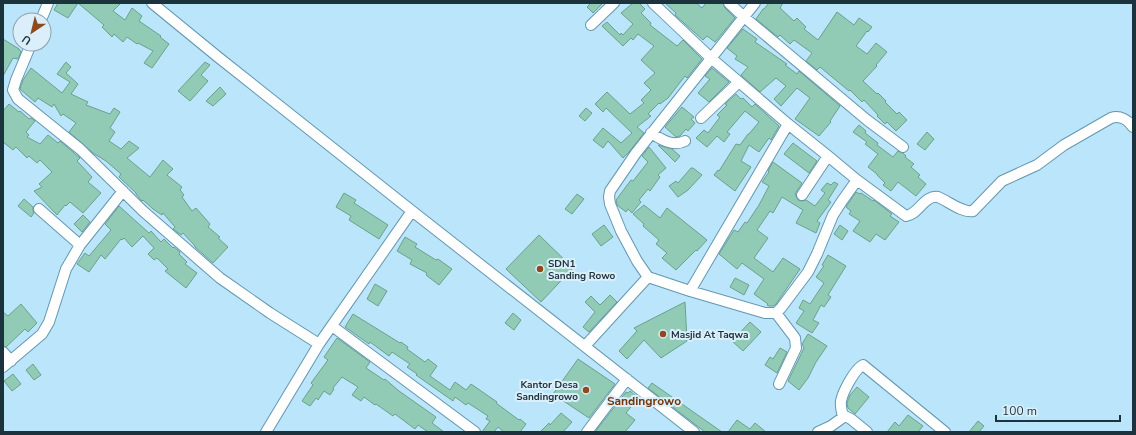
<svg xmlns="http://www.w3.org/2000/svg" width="1136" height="435" viewBox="0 0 1136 435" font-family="'Nunito Sans',sans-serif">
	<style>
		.building { fill: #92cbb5; stroke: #6aa18d }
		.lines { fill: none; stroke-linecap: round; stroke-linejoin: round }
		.minor-casing { stroke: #6397b0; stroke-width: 12 }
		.minor { stroke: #fff; stroke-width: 10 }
		.poi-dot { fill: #8e491e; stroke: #daeff9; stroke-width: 1.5 }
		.labels { text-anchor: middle; stroke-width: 4; stroke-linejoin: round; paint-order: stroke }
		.poi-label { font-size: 10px; font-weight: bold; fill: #1c323c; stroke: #daeff9; text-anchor: start }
		.quarter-label { font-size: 12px; font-weight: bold; fill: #72350b; stroke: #daeff9 }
	</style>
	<rect width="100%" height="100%" fill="#bbe5fa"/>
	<!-- building -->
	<path class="building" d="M58,3H121L113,11L125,20L132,8L142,16L139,21L161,36L160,37L169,44L152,68L144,63L153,51L138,43L137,44L127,37L123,42L114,34L112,37L102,27L104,25L78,3L68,18L54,10Z
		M591,3H603L593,13L587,7Z
		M633,3H639L645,9L641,13L651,23L650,25L677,46L683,40L702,59L687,78L685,76L668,98L660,104L659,103L648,114L651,116L637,127L644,133L629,152L623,158L608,141L603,148L593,140L603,128L621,143L632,133L606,108L603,112L595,104L607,92L630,114L644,103L641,100L651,90L644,83L655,73L641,60L654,46L638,34L633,40L631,38L623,46L602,26L607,22L620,35L621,33L623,35L633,24L621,13Z
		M665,3H696L702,8L706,3H723L725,8L735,18L715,42L707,36L703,40L675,15L676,13Z
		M769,3H783L780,8L794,21L797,18L806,27L804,29L818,40L837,12L854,25L859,18L872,27L868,32L867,31L856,46L867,54L876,43L887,52L876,65L877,66L863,81L877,94L878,93L886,101L885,102L897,114L899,112L907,120L896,131L887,122L885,124L877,116L878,115L864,100L862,102L850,90L849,91L820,67L817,70L806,61L812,53L794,40L790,44L780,35L778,37L756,19L763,9H764Z
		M743,29L757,39L755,42L787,64L785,65L797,74L799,71L840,106L830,121L831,122L819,136L795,119L810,98L797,88L781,106L774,99L786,86L776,78L760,92L741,75L748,67L735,59L737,56L727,48Z
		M3,39L19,49L21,52L18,59L13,58L3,76Z
		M66,62L71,67L66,73L78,84L71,94L88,102L86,105L110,114L114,108L120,112L110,128L115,132L109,141L121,149L129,141L139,148L127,158L150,177L163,160L173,169L167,175L182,187L180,190L184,195L182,197L192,211L196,208L210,224L208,227L220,237L218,238L228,247L213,263L195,247V246L183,233L181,235L173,229L175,227L163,213L162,215L153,209L143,200L142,201L136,194V193L119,177L121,174L106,161L93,153L69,132L76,123L63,114L61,116L54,104L52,107L38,98L35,102L20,89L23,80L31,68L62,93L70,82L57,74Z
		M205,62L210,65L201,75L208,81L190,101L178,91Z
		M712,68L729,82L709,102L698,93L710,79L705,76Z
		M220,87L226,94L213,106L206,101Z
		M736,94L741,99L743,98L752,107L755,104L779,126L771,140L769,138L759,152L749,145L741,161L751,167L735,191L714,175L718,170L719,171L736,144L740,145L748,134H749L759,122L745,111L727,132L730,134L724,142L717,136L707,147L696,138L704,130L708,133L720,117L717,115L727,105L725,104Z
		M9,104L19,112L20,111L29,119L31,118L35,121L26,132L29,135L27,137L40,144L48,135L58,143L60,141L80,158L77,161L92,177L88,182L101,193L83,213L70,202L66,206L65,205L57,215L34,191L42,187L39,184L52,172L40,160L37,163L29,156L27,158L16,147L13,150L3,142V111Z
		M682,107L694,117L691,119L695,123L688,131L686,129L680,136L676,137L665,127Z
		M586,108L592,113L585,121L579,116Z
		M859,125L866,131L865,133L878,143L877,145L893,157L898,151L903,153L906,156L905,157L914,164L911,167L920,175L918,177L926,184L916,196L898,182L891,191L883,185L885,183L877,175V174L868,167L878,154L865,144L867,142L853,132Z
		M927,132L934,139L925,150L917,144Z
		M793,143L817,161L809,173L784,154Z
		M658,145L672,149L680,156L675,162Z
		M649,147L666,168L658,175L660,177L650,191L648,189L639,200L641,202L632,213L628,209L626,212L617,205L616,200L631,180L633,181L648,162L642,156Z
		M773,162L802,183L795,194L798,200L802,201L806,200L815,206L825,193L821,190L827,183L831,185L834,182L838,184L828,200L831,202L817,221L820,223L816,233L796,223L803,210L782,197L773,213L770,211L757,230L768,238L754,258L773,272L783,258L800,269L776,304L773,306H769L767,305L768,304L754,294L764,279L742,263L737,269L719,254L734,230L738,232L745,222L747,223L759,205L769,186L762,182L769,172L768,171Z
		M691,168H693L702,175L688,190L678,197L669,186L676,181L678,183Z
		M856,192L860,194L861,193L873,201L874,200L892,214L890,216L899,222L885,240L876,234L870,242L853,231L860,221L849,214L851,211L846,207Z
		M344,193L356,200L354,203L388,225L379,239L349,220L351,216L336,207Z
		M577,194L584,199L572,214L565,209Z
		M24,199L33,207V211L34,213L31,217L18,206Z
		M644,205L660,218L667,208L707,240L697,251L696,250L676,270L662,258L667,253L656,244L659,240L643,226L644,224L633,214Z
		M119,206L149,233L151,231L161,242L164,239L173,248L174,247L180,252L179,254L187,262L185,264L197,273L186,288L165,271L168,269L157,258L154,260L148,254L154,248L143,236L132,247L124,238L122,240L121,239L105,259L101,255L89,272L77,264L85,253L89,256L111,230L105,224Z
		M83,215L90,222L82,232L74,224Z
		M604,225L613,237L601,246L592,234Z
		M840,225L848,231L842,240L834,234Z
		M539,235L573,268L541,302L506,269Z
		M405,237L417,244L415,247L436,260L438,259L452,269L439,285L426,275L427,273L410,264L412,260L397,251Z
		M828,255L846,266L828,295L831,297L824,307L821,305L813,320L819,323L812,333L796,323L804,311L799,308L803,300L810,304L824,283L816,277L824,266L822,265Z
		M735,278L749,285L744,295L730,287Z
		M375,284L387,291L378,306L367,299Z
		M610,295L617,302L589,332L583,327L595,312L585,302L591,296L600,305Z
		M685,302L687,341L661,358L644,340L627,359L619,351L637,331L634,328Z
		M21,304L37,323L28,332L25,329L6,347L3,346V312L8,316Z
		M513,313L521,320L514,330L505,323Z
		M353,314L400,343L401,342L408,347L407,349L425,362L428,359L437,366L430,376L450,390L455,382L466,390L471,384L497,402L496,403L519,420L520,419L526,424L520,432H504L498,427L494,432H482L490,421L486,419L488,416L468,403L466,405L455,397L453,401L416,375L417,374L407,367L410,364L392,352L389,356L370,342L369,344L345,327Z
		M750,322L761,332L743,351L732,341Z
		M808,334L827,346L816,362L808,378L799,390L788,381L804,348L802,344Z
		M337,338L370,362L366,368L384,380L385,379L399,391L436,417L432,423L444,432H428L418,425L415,429L395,414L393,416L376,404L375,405L364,397L361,401L352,395L358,387L342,377L333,388L334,389L330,395L324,391L318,400L316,398L310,406L302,401L313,385L311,383L328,360L324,357Z
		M780,348L787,352L777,373L765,365L770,357L773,359Z
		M578,359L615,384L589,418L553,394Z
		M33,364L41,375L34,380L26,370Z
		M13,374L21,384L12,391L4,381Z
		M652,383L722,432H705L648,388Z
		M857,387L869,397L855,414L848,408L847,403L850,395Z
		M630,391L638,398L626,413L635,420L625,432H595L626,392L628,393Z
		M561,413L572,422L563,432H540L549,423L550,425Z
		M908,415L923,426L918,432H887L895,422L899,426Z
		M737,420L750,429L755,423L766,432H728Z
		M978,421L984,426L979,432H969Z"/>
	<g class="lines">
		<defs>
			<path id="minor" d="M152,3L218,57L412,211L694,432
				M653,3L711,58L788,124L828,156L857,180L906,216C919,214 924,195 938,197C948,201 962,213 973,211L1002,181L1037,165L1064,145L1111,118C1120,115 1128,120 1133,127
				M729,3L744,17L867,120L903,147
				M755,3L636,153L610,191L609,197L610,204L621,231L637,261L648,277L690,291L765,313H776L781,308L808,272L817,254L833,215L842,201L857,180
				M41,20L48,3
				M591,25L614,3
				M31,44L16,80L13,90L18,99L80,149L143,211L220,278L270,313L319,344
				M701,118L739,82
				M651,133C662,140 673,147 685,141
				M802,195L828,156
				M39,209L80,245
				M690,291L788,124
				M776,313L795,338L796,348L779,384
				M332,326L475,432
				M585,346L648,277
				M3,352L11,361
				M3,367L42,334L49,322L66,269L80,245L123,191
				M843,417C842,412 840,406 841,401C843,391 855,369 863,365L945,432
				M266,432L319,344L412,211
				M587,432L627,379
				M818,432L831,426L845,416L851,419L867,432"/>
		</defs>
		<!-- minor casing -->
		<use href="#minor" class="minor-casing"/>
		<!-- minor -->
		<use href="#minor" class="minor"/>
	</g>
	<!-- markers -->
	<g class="poi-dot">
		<circle cx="540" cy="269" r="4"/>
		<circle cx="663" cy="334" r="4"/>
		<circle cx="586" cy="390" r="4"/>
	</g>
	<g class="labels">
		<!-- poi labels -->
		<g class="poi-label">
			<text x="548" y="267">SDN1<tspan x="548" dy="12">Sanding Rowo</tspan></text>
			<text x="671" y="338">Masjid At Taqwa</text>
			<text x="578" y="388" text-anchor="end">Kantor Desa<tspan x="578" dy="12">Sandingrowo</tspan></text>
		</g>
		<!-- quarter labels -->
		<g class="quarter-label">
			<text x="644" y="405">Sandingrowo</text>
		</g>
	</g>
	<!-- border -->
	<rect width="1136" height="435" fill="none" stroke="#1c323c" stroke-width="8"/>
	<!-- north arrow -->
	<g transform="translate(32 32) rotate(215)"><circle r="19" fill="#daeff9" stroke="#8ea3ad"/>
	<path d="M0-3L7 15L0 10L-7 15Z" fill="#8e491e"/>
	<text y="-6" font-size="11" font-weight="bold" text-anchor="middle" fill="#1c323c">U</text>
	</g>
	<!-- scale -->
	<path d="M996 415v6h124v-6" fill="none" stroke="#1c323c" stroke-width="2"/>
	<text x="1002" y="415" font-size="12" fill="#1c323c" stroke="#daeff9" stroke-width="3" paint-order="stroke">100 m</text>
</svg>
